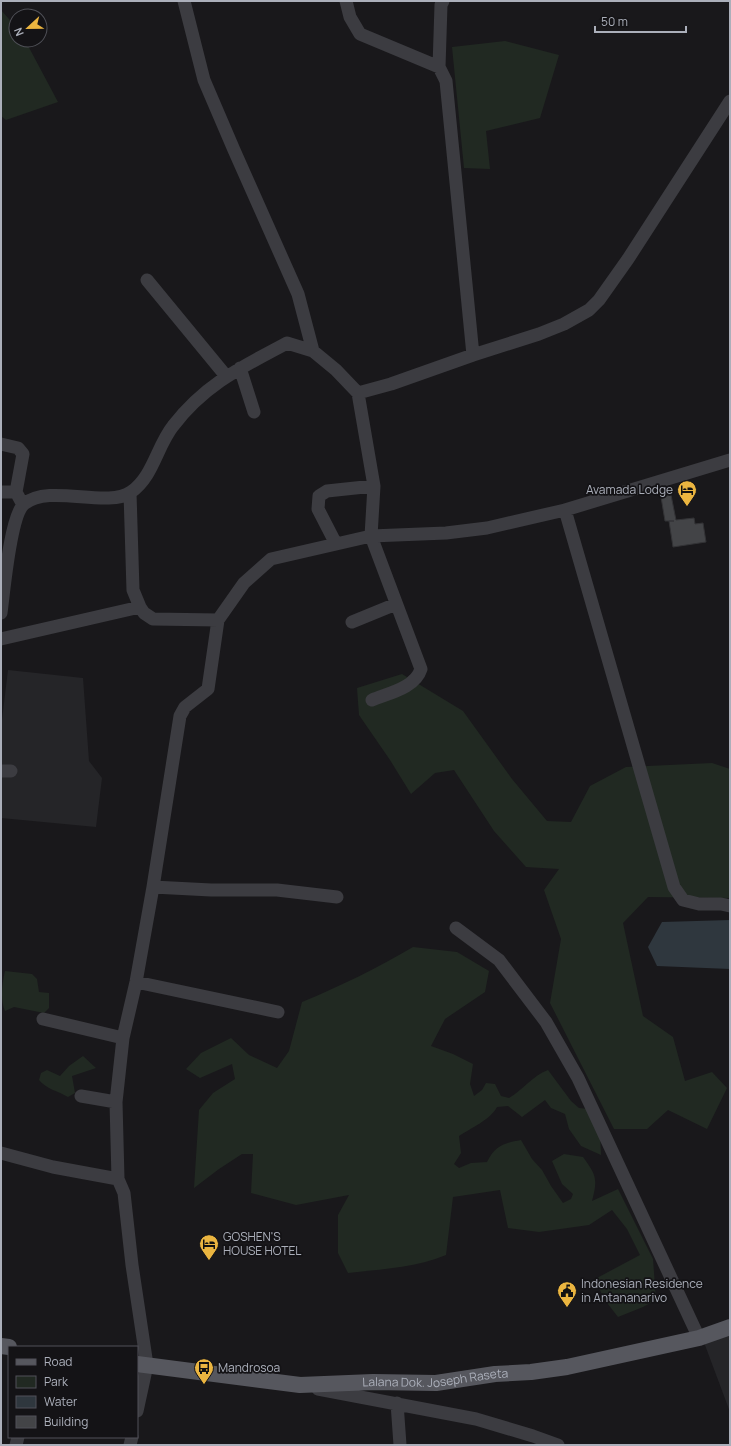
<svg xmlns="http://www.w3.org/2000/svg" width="731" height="1446" viewBox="0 0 731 1446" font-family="Manrope,sans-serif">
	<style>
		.built { fill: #252528 }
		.green { fill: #212922 }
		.water { fill: #2f373e }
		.building { fill: #434447; stroke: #333336 }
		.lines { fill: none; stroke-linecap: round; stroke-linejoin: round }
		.minor { stroke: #3c3c41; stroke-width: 13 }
		.major { stroke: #56575e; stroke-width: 16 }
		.labels { text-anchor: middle; stroke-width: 3.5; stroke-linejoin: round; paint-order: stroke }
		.poi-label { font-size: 12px; fill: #abafba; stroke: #141316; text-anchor: start }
		.street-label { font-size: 12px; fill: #abafba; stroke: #141316 }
	</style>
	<rect width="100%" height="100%" fill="#19181b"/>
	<!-- built -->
	<path class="built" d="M8,670L83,678L89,761L102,778L96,827L1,818V728Z
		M730,1330V1412L702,1337Z"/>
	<!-- green -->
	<path class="green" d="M1,10L16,27V40H25L58,102L6,120L1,116Z
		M505,41L559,55L540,118L486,131L490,169L464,168L452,47Z
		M402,674L463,711L512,779L547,821L571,822L590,786L626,767L712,763L730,769V898L648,897L623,923L643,1016L673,1037L685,1081L712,1072L727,1088L707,1129L668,1110L647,1129H614L550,1003L561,939L544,890L559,869L526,867L494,831L454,770L435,773L411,794L390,760L359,715L357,688Z
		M413,947L457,952L489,971L485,992L445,1019L431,1046L453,1054L473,1064L470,1084L474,1096L482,1090L486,1083L495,1084L501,1096L509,1098C523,1090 532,1076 548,1070L571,1101L579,1108L589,1109L600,1134L601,1155L581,1146L569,1129L565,1114L551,1108L545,1100L522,1117L508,1106L497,1107C490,1120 471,1128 459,1136L461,1153L454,1164L459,1168L471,1163L487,1162C495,1146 504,1143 521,1140L532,1159L542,1170L551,1186L563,1203L571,1199L573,1194L562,1184L552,1161L564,1154L583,1157C596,1175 598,1178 592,1201L618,1189L653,1259L656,1300L643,1307L618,1317L604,1299L595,1279L640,1255L627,1229L612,1210L589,1225L539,1232L508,1228L500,1190L453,1197L446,1255C415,1268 381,1269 348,1273L338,1253V1215L349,1195L296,1205L251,1193L253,1154H242L219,1169L194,1188L199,1110L213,1093L235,1079L232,1064L200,1078L186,1069L201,1053L231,1038L249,1055L277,1068L289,1051L302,1002C341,986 377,968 413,947Z
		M5,971L32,974L37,979L39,992L49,993V1008L44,1013L14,1007L5,1011C0,1000 2,984 5,971Z
		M83,1056L96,1068L72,1076L75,1093L68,1097C58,1091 46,1089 39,1080L41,1073L47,1070L60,1076L69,1066Z"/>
	<!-- water -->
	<path class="water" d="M730,920V969L657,966L648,947L662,922Z"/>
	<!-- building -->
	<path class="building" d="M671,495L676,520L694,518L695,524L703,523L706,542L673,547L669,521H674H665L661,497Z"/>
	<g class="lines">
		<!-- minor -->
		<path class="minor" d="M184,1L204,80L234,150L298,294L313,351
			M346,1L350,17L360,34L439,67
			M443,1L441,5L439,67L446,81L473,355
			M147,280L226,376
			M240,368L254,412
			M1,444L18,448L23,454L16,492L23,505
			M1,492H16
			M130,493L133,590L140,607L144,613L153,619L218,620
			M565,510L730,460
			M336,544L318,509L319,496L327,491L374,486
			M1,613C4,592 10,516 24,504C50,483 106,509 131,492C153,477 157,446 173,426C205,384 242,367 287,343L313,351L336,370L358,393L391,384L473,355L539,334L564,324L589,310L599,300L628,259L730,101
			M352,622L396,604
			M1,639L140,607
			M372,700C389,693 415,688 421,669L371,536L446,533L487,528L565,510L674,887L683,900L699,904H721L730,906
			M1,771H11
			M153,887L211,890H277L337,897
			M456,928L499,960L546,1022L578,1078L699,1338
			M136,982L278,1012
			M43,1019L123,1038
			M81,1096L116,1102
			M1,1153L53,1167L118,1179
			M318,1389L476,1419L533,1436L558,1445
			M397,1403L400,1445
			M137,1411L147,1365L132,1265L124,1193L118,1179L116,1102L123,1038L136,982L153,887L180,716L185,707L208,689L218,620L244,583L271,559L371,536L374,486L358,393
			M16,1445L18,1437
			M130,1445L132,1437"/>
		<!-- major -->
		<g class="major">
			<path d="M1,1346L9,1347"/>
			<path id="s1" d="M137,1364L300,1385L373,1382L436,1383L495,1374L531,1372L567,1367L699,1338L730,1327"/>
		</g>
	</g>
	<!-- icons -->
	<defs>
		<symbol id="hotel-pin" viewBox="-11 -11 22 30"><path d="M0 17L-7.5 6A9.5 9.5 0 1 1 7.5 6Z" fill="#ebb540" stroke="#141316"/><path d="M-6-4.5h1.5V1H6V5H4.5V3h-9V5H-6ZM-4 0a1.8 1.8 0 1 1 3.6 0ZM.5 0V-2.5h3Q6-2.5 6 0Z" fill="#111"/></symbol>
		<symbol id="civic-pin" viewBox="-11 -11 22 30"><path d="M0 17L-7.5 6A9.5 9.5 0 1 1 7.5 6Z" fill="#ebb540" stroke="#141316"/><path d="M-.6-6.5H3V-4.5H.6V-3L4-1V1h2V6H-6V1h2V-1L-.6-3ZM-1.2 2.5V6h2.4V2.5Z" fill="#111"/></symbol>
		<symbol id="bus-pin" viewBox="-11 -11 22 30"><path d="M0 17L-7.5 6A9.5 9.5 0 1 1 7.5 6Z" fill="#ebb540" stroke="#141316"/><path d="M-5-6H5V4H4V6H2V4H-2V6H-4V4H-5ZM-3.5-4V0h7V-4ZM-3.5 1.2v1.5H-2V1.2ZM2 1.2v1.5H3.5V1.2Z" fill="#111"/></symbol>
	</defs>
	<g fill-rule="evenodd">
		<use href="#hotel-pin" x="676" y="479" width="22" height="30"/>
		<use href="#hotel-pin" x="198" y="1233" width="22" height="30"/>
		<use href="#civic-pin" x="556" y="1280" width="22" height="30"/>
		<use href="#bus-pin" x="193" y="1357" width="22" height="30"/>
	</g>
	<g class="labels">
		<!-- poi labels -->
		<g class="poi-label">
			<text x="673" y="494" text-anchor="end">Avamada Lodge</text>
			<text x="223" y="1241">GOSHEN'S<tspan x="223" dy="14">HOUSE HOTEL</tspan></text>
			<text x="581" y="1288">Indonesian Residence<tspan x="581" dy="14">in Antananarivo</tspan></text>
			<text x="218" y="1372">Mandrosoa</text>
		</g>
		<!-- street labels -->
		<g class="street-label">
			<text dy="4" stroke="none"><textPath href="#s1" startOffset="300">Lalana Dok. Joseph Raseta</textPath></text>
		</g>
	</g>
	<!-- border -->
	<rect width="731" height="1446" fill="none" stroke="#abafba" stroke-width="4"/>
	<!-- legend -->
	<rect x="8" y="1346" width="130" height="92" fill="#141316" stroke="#505158"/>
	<rect x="16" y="1359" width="20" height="6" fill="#56575e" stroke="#505158"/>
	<text x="44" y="1366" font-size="12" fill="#abafba">Road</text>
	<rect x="16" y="1376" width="20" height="12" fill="#212922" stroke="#505158"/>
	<text x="44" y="1386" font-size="12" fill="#abafba">Park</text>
	<rect x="16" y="1396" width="20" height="12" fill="#2f373e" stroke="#505158"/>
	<text x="44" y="1406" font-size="12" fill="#abafba">Water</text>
	<rect x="16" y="1416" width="20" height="12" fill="#434447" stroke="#505158"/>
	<text x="44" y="1426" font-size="12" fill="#abafba">Building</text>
	<!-- north arrow -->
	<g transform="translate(28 28) rotate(248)"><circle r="19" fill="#141316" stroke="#505158"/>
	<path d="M0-3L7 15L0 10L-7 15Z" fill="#ebb540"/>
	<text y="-6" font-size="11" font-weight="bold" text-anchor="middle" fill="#abafba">N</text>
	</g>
	<!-- scale -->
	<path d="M595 26v6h91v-6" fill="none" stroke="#abafba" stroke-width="2"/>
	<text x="601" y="26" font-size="12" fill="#abafba" stroke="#141316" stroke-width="3" paint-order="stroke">50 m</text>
</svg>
